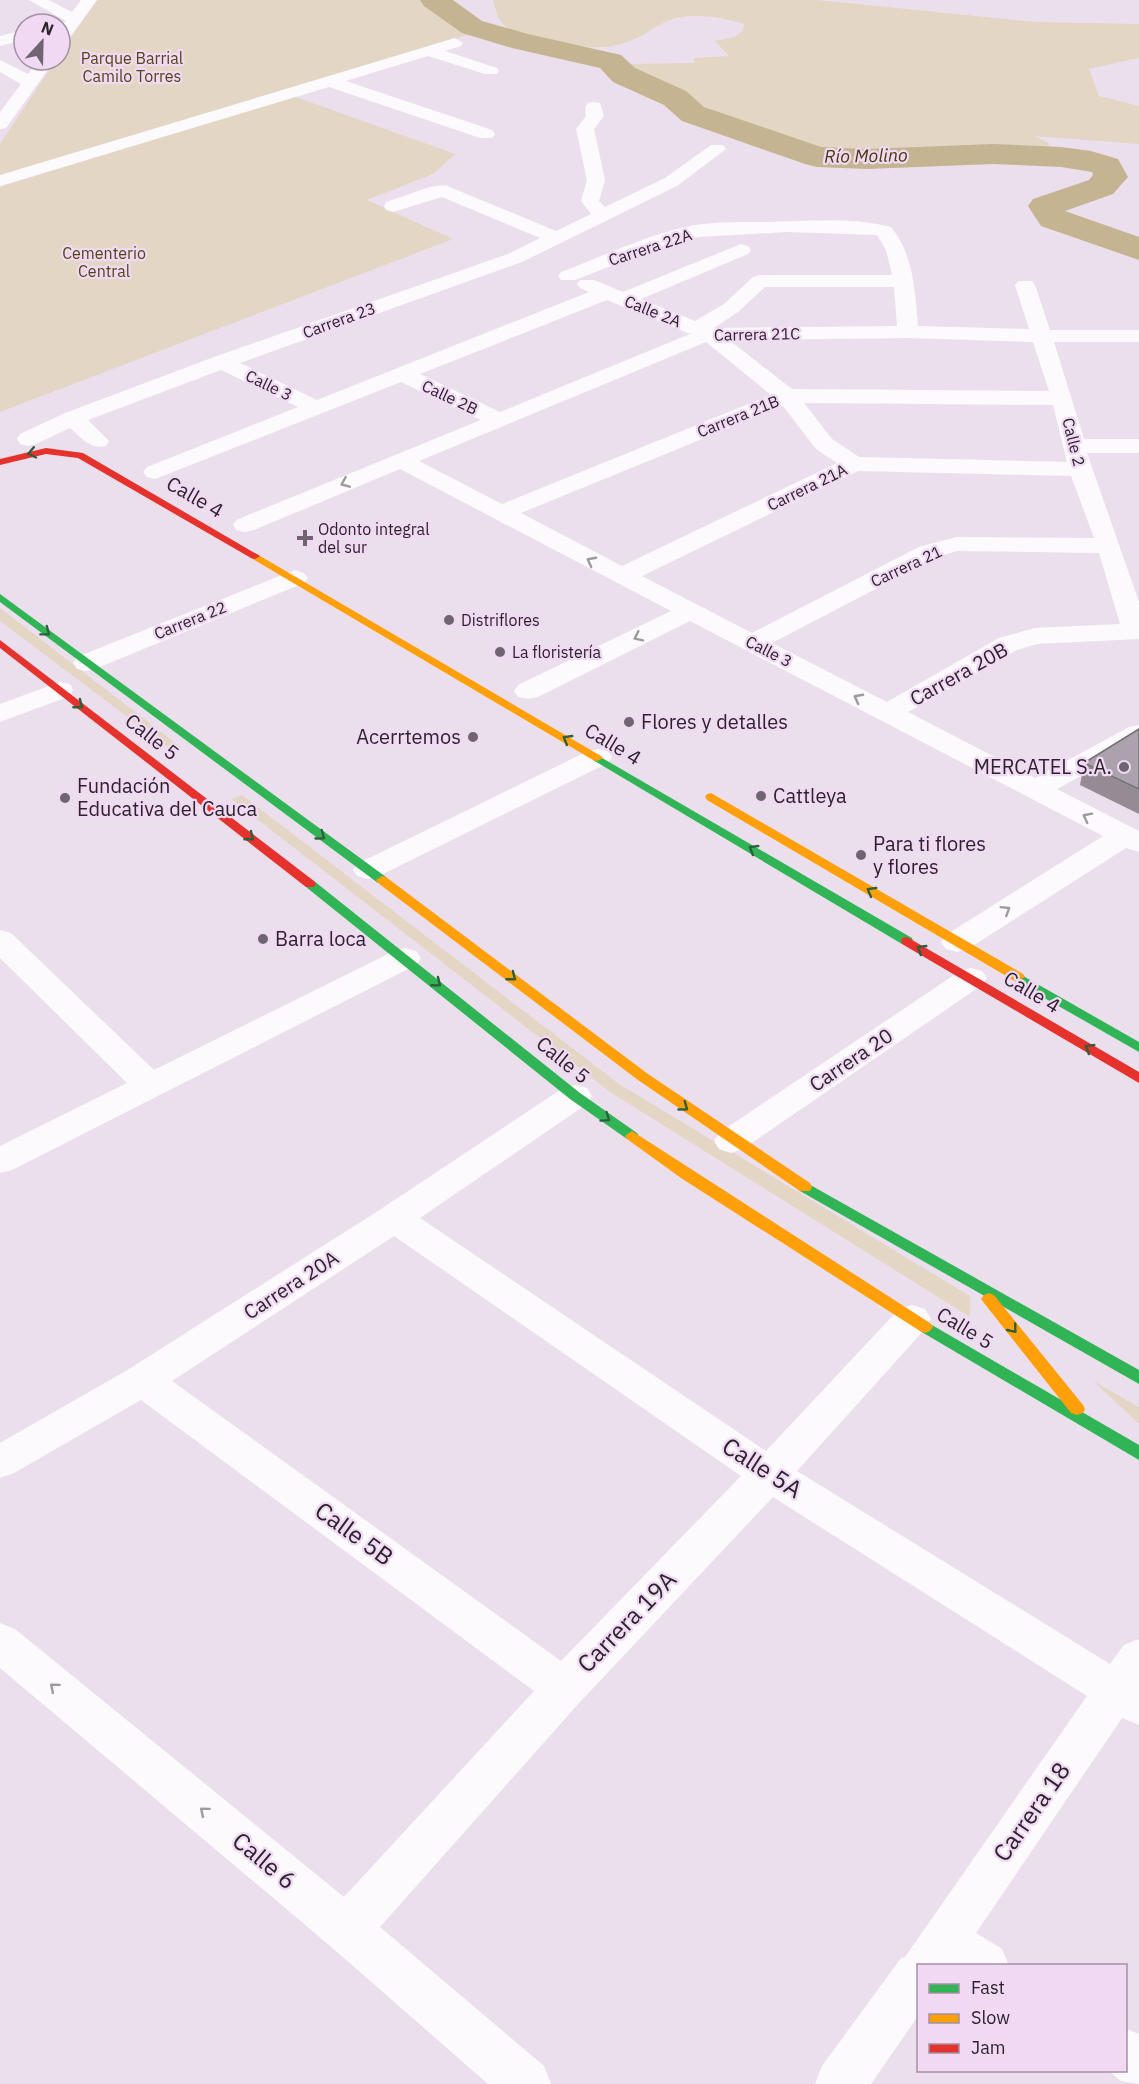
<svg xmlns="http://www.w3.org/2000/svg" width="1139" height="2084" viewBox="0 0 1139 2084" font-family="'IBM Plex Sans',sans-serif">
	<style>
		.green { fill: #e3d6c4 }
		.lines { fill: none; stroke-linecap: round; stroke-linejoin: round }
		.river { fill: #c4b491; fill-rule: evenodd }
		.street { fill: #fcfafc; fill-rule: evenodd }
		.fast { fill: #30b455; fill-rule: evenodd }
		.slow { fill: #ff9f0a; fill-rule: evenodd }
		.jam { fill: #e5322d; fill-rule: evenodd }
		.wall { fill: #948b95 }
		.building { fill: #aca2ad; stroke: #787179; stroke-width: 1.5 }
		.oneway { stroke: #2e5e3d }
		.oneway2 { stroke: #9e9a9f }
		.poi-dot { fill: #6f6570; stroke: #f1d9f3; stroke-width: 2 }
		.labels { text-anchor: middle; stroke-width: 4.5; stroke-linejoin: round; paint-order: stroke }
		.far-park-label { font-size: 16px; fill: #524518; stroke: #f1d9f3 }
		.far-street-label { font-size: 16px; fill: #2c242d; stroke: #f1d9f3 }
		.far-poi-label { font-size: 16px; fill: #2c242d; stroke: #f1d9f3; text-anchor: start }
		.far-water-label { font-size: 18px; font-style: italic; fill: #473a0b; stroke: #f1d9f3 }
		.street-label { font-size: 20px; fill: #2c242d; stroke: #f1d9f3 }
		.poi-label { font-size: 20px; fill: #2c242d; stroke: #f1d9f3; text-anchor: start }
		.near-street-label { font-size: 24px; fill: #2c242d; stroke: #f1d9f3 }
	</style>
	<rect width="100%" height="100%" fill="#ecdfed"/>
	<!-- green -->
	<path class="green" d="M97,0H425L458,24L477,32L285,92L0,176V144L56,60H60V54Z
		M493,0H817L1036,22L1139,24V58L1089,69L1099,96L1139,106V144L1034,136L1047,142L1051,147L937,148L866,154L823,150L793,143L716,112L679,94L628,64L694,63V58L729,56L715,41L734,37L743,31L744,24C725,18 701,14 681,17C661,20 646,36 627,42C617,46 602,48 591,47C574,46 519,38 507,28C498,21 496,11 493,0Z
		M293,96L455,154L433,174L367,200L453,239L0,412V187Z
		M0,608L182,748L166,746L0,621Z
		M242,795L619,1084L970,1296V1317L610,1092L231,799Z
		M1093,1381L1139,1407V1423L1136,1421Z"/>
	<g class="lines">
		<!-- river -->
		<path class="river" d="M420,0H453L482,21L528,34L621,55L635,68L686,91L704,107L821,147L867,149L993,144L1061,147L1091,151L1118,159L1128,177L1113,194L1065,211L1139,237V260L1041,226L1028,206L1033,199L1089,180L1093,175L1092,172L1061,167L993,164L867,169L817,167L805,164L682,121L664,105L613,82L600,68L512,48L462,33L424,6Z"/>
		<!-- street -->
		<path class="street" d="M29,0H49L72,12L81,0H97L66,42L60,44V28L66,21Z
			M24,30V40L0,46V36Z
			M455,38L463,43L461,46L445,51L497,68L499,71L497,74H485L428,56L346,81L492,130L495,134L492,138H480L329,87L0,186V175Z
			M0,60L28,74L39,60H55L6,128L0,129V112L21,84L0,72Z
			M594,102L600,103L604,116L594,129L605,180L599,201L605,207L665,178L711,145H723L726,149L677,186L522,262L240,363L317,400L589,292L580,288L577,284L580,280H594L623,292L741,244L748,246L751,250L748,254L641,299L695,321L724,304L753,277L760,275H892L886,250L877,235L787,232L698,237L662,246L575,280H561L558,276L561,272C601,257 640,238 681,228C709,221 739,222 768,222C808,221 851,217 891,227C914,255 915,292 918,326L1029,329L1015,285L1018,281H1032L1035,285L1050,330H1139V342H1054L1084,439H1139V453H1087L1139,602V639L1037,644L1017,650L908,712L1035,778L1129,727L1139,725V744L1057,789L1139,831V852L1126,848L968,949L957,952L946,949L941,942L946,935L1103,836L690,621L538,697L528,699L518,697L514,691L518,685L671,611L400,469L254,530L245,532L236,530L233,525L236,520L481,420L401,382L155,479L147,477L143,472L147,467L298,407L221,370L88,420L109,441L106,446C90,450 82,438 70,428L36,444L28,446L20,444L17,439L20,434L65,413L214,357L508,254L540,238L442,197L393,212L386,210L384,206L386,202L430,187L445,185L556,231L591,214L581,201L587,180L576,129L586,116L585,107L588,103ZM765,287H894L897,326L714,328L738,312ZM607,300L690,334L500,412L420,374ZM908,338L1033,342L1049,391L792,389L729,340ZM706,342L771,395L502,504L419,461ZM804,403L1053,405L1067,462L859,457L832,439ZM783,406L816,449L837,463L622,566L521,513ZM858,471L1071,476L1094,538L956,537L919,547L752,633L642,576ZM957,551L1099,553L1120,624L1035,628L999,638L887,702L772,643L937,557Z
			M295,570L304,573L308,578L304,583L95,669L86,671L77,669L73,663L77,657Z
			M60,682L70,684L73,690L70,696L0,722V704Z
			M598,749L608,751L612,757L608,763L379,876L368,879L357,876L353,870L357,864L588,751Z
			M0,930L11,933L154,1070L394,951L405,948L416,951L421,958L416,965L12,1170L0,1173V1146L127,1083L0,958Z
			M971,968L982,971L987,978L982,985L743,1149L731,1153L719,1149L714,1141L719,1133L960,971Z
			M575,1085L587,1088L592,1096L587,1104L420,1218L766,1451L899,1309L912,1305L925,1309L931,1319L925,1329L797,1471L1110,1664L1124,1645L1139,1639V1725L1122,1718L976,1933L1002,1949L1009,1966H918V2016L871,2084H815L822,2066L901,1958L905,1957L1087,1696L773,1497L580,1702L380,1927L544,2066L551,2084H488L329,1945L0,1668V1623L15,1629L344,1897L534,1691L141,1400L14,1473L0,1478V1443L129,1369L381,1209L563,1088ZM394,1236L741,1476L561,1661L172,1381Z
			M1126,2029L1139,2034V2084L1121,2081L1108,2070H1126Z"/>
		<!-- fast -->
		<path class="fast" d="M0,594L386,877L388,880L386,883H378L0,602Z
			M597,755L912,938L913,941L912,944H902L593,760V756Z
			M310,880L314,881L580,1093L637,1133L639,1136L637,1139H627L570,1099L306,887L304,884L306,881Z
			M1018,973L1139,1042V1052L1013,980L1011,977Z
			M805,1182L1139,1370V1384L800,1191L798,1187L800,1183Z
			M925,1321L1139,1445V1460L920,1331L917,1327L920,1323Z"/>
		<!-- slow -->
		<path class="slow" d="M255,553L601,756L603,758L597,761L593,760L251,558V554Z
			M711,793L1023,974L1025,977L1018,981L1013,980L707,800L705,797L707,794Z
			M382,876L386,877L648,1074L810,1183L812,1187L810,1191H800L638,1080L378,883L376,880Z
			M632,1131L930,1323L933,1327L930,1331L925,1333L920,1331L681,1178L627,1139L625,1136Z
			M989,1293L994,1295L1083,1405L1085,1409L1083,1413L1077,1415L1071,1413L984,1303L981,1299L984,1295Z"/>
		<!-- jam -->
		<path class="jam" d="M46,448L83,453L260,556L255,559L251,558L78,458L46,454L0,465V459Z
			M0,640L314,881L316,884L314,887H306L0,648Z
			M907,937L1139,1072V1083L902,944L901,941L902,938Z"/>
	</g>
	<!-- wall -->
	<path class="wall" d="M1139,729V814L1080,785L1084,763Z"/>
	<!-- building -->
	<path class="building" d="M1139,729V789L1084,763Z"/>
	<!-- one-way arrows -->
	<defs><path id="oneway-chevron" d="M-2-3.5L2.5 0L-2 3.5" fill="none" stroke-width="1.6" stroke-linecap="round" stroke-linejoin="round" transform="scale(1.5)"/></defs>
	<g class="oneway">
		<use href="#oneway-chevron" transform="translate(32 453) rotate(168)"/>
		<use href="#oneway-chevron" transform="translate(46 632) rotate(37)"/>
		<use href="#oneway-chevron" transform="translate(79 705) rotate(38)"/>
		<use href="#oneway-chevron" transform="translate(567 739) rotate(-149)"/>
		<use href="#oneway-chevron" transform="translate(321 836) rotate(36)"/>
		<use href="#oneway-chevron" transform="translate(250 837) rotate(38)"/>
		<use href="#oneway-chevron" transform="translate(753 849) rotate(-149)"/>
		<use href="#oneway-chevron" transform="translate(871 891) rotate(-150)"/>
		<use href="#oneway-chevron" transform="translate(921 949) rotate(-149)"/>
		<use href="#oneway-chevron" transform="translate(512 977) rotate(38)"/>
		<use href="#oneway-chevron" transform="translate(437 983) rotate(39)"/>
		<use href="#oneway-chevron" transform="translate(1089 1048) rotate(-149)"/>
		<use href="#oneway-chevron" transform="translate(684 1107) rotate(36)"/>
		<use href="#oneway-chevron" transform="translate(606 1118) rotate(35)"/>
		<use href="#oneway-chevron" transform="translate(1013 1329) rotate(51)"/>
	</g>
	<g class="oneway2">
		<use href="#oneway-chevron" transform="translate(345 483) rotate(157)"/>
		<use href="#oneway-chevron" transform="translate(591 561) rotate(-152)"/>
		<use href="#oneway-chevron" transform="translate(638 637) rotate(154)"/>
		<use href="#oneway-chevron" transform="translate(858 698) rotate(-152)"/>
		<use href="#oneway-chevron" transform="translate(1087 817) rotate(-153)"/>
		<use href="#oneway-chevron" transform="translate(1006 910) rotate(-32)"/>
		<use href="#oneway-chevron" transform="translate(54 1687) rotate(-140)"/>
		<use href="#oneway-chevron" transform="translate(204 1811) rotate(-140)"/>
	</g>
	<!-- markers -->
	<g class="poi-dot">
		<path d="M302 529h6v6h6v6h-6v6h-6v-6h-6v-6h6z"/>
		<circle cx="449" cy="620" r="6"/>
		<circle cx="500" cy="652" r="6"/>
		<circle cx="629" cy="722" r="6"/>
		<circle cx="473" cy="737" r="6"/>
		<circle cx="1124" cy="767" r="6"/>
		<circle cx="761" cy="796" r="6"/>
		<circle cx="65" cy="798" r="6"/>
		<circle cx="861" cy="855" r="6"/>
		<circle cx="263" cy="939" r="6"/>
	</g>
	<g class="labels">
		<!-- far-park labels -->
		<g class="far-park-label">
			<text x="132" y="64">Parque Barrial<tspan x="132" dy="18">Camilo Torres</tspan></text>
			<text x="104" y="259">Cementerio<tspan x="104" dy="18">Central</tspan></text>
		</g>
		<!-- far-street labels -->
		<g class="far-street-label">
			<text transform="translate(650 247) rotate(-18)" y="6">Carrera 22A</text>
			<text transform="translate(653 311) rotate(22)" y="6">Calle 2A</text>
			<text transform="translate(339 320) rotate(-20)" y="6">Carrera 23</text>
			<text transform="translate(757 334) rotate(-1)" y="6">Carrera 21C</text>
			<text transform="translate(269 385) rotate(26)" y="6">Calle 3</text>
			<text transform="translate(450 397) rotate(25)" y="6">Calle 2B</text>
			<text transform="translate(738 416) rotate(-22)" y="6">Carrera 21B</text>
			<text transform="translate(1074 442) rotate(76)" y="6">Calle 2</text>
			<text transform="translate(807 487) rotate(-26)" y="6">Carrera 21A</text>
			<text transform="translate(906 566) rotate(-25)" y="6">Carrera 21</text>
			<text transform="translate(190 620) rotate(-22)" y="6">Carrera 22</text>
			<text transform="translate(769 651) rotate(27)" y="6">Calle 3</text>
		</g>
		<!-- far-poi labels -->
		<g class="far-poi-label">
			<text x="318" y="535">Odonto integral<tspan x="318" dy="18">del sur</tspan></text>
			<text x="461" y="626">Distriflores</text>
			<text x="512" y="658">La floristería</text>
		</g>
		<!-- far-water labels -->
		<g class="far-water-label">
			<text transform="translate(866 156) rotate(-1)" y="6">Río Molino</text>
		</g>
		<!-- street labels -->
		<g class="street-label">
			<text transform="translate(195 497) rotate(30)" y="7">Calle 4</text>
			<text transform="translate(959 674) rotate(-29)" y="7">Carrera 20B</text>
			<text transform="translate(152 737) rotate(38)" y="7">Calle 5</text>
			<text transform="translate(613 744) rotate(31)" y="7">Calle 4</text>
			<text transform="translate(1032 992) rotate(31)" y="7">Calle 4</text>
			<text transform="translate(563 1060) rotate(39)" y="7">Calle 5</text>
			<text transform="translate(851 1060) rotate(-34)" y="7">Carrera 20</text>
			<text transform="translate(291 1285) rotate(-33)" y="7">Carrera 20A</text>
			<text transform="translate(965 1328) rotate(31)" y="7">Calle 5</text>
		</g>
		<!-- poi labels -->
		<g class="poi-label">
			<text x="641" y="729">Flores y detalles</text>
			<text x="461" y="744" text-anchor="end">Acerrtemos</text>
			<text x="1112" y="774" text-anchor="end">MERCATEL S.A.</text>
			<text x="77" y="793">Fundación<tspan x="77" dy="23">Educativa del Cauca</tspan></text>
			<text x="773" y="803">Cattleya</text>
			<text x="873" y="851">Para ti flores<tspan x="873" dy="23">y flores</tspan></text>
			<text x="275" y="946">Barra loca</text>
		</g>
		<!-- near-street labels -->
		<g class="near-street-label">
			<text transform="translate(762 1468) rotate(33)" y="8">Calle 5A</text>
			<text transform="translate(354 1534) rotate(36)" y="8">Calle 5B</text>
			<text transform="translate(627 1622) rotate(-46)" y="8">Carrera 19A</text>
			<text transform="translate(1032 1812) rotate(-55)" y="8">Carrera 18</text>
			<text transform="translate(264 1861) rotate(40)" y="8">Calle 6</text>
		</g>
	</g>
	<!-- legend -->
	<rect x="917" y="1964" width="210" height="108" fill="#f1d9f3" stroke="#a291a4" stroke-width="1.5"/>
	<rect x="929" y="1984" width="30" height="9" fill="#30b455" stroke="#a291a4" stroke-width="1.5"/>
	<text x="971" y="1994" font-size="18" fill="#2c242d">Fast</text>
	<rect x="929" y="2014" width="30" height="9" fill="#ff9f0a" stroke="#a291a4" stroke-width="1.5"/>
	<text x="971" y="2024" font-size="18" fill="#2c242d">Slow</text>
	<rect x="929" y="2044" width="30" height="9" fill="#e5322d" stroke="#a291a4" stroke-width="1.5"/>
	<text x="971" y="2054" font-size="18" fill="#2c242d">Jam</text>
	<!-- north arrow -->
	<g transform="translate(42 42) rotate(22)"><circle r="28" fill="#f1d9f3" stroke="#a291a4" stroke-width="1.5"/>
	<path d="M0-4.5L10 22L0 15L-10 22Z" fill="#6f6570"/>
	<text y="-9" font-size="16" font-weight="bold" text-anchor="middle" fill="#2c242d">N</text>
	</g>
</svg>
